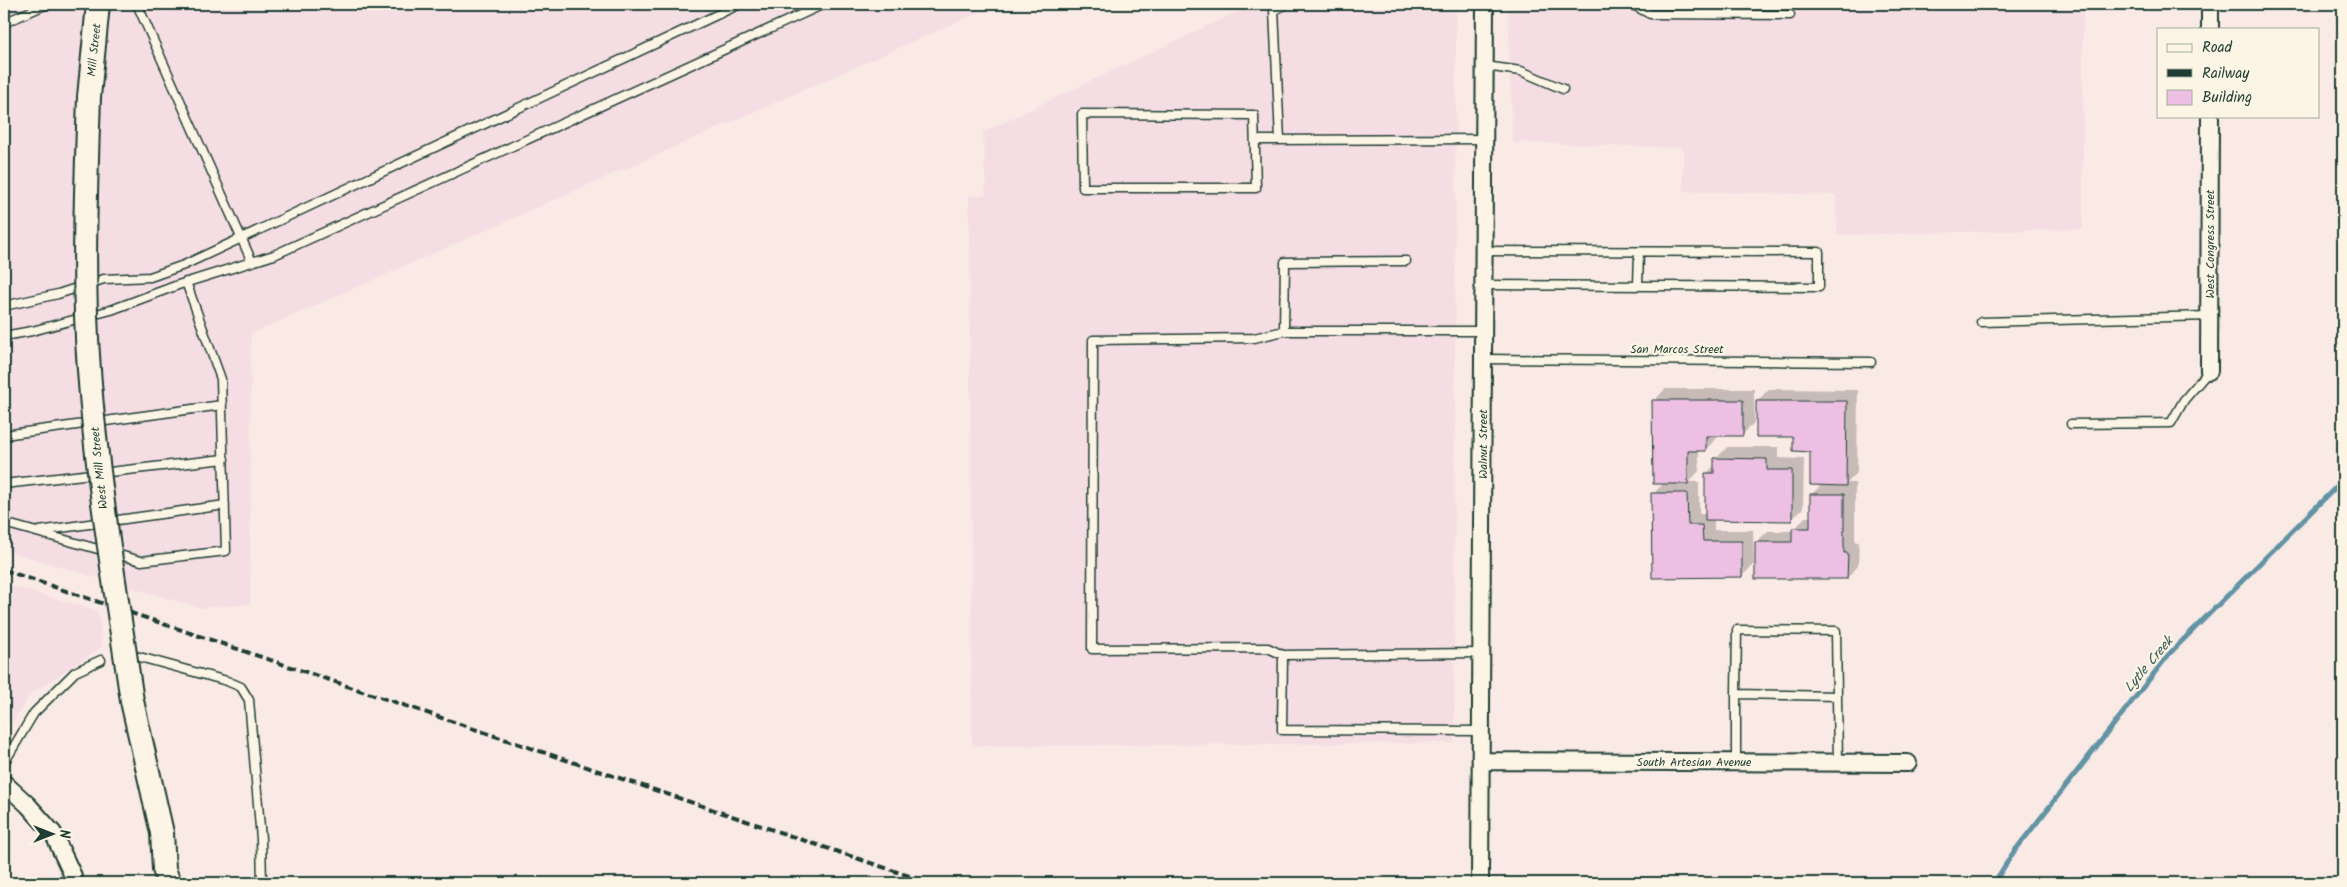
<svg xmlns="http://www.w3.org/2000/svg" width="2347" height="887" viewBox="0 0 2347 887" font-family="Kalam,sans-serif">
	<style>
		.built { fill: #f5dde4 }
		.shadow { fill: #0003 }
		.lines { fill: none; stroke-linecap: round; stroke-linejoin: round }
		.stream { stroke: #6293a4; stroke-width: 5 }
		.building { fill: #ecbfe3; stroke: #1f3d34 }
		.lane-casing { stroke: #1f3d34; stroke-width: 11 }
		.street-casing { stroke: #1f3d34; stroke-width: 20 }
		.secondary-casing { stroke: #1f3d34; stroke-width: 26 }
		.lane { stroke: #fcf5e5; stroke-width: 8 }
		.street { stroke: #fcf5e5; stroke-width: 16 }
		.secondary { stroke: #fcf5e5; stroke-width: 22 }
		.rail { stroke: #1f3d34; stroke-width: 4; stroke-dasharray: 8 4; stroke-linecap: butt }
		.secondary-bridge-casing { stroke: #1f3d34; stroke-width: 26; stroke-linecap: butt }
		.secondary-bridge { stroke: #fcf5e5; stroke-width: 22 }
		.labels { text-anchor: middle; stroke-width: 4.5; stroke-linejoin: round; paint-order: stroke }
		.street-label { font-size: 12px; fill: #1f3d34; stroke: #fcf5e5 }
		.water-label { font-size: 14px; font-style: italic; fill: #355a59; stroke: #fcf5e5 }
	</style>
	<rect width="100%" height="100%" fill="#f9eae5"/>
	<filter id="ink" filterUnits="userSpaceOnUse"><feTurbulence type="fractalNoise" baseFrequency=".02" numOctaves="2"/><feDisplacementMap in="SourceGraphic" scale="10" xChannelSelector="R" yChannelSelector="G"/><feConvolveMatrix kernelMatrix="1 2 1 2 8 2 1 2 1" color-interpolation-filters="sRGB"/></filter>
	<g filter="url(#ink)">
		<!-- built -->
		<path class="built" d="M4,4H998L251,334L250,604L200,608L4,550Z
			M1254,4H1456L1454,743L972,746L969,196L986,195L983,132Z
			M1508,4H2083V229L1837,235L1836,195L1683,191V148L1512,142Z
			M4,584L98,611L102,647L32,693L4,734Z"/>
		<!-- shadow -->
		<path class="shadow" d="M1665,389H1754V423L1742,435H1717V438L1705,450H1699V471L1689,482H1699V514H1706V474L1715,465L1716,459L1727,447H1778V458L1804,459L1803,508L1791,520L1714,519V530H1753L1754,564L1742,576L1653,577V494L1664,483L1654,401Z
			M1769,389L1858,390L1857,473L1847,483H1855V542H1859L1858,566L1847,578L1756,542L1768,531H1793L1805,517H1811V495L1822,484L1811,450L1757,401Z"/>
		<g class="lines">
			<!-- stream -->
			<path class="stream" d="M1994,883L2013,853L2170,653L2343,480"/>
		</g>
		<!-- building -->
		<path class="building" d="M1652,400H1743V436H1706V451H1688V484H1653Z
			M1756,401H1847L1846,486L1810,485V452L1793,451V437H1756Z
			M1714,458L1767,459V470H1792V521L1705,520V473H1714Z
			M1651,493H1687L1688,525H1702L1703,541H1742V577L1652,578Z
			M1810,494H1844V553H1848L1847,579H1755V542H1792V528H1810Z"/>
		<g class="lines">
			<defs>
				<path id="lane" d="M137,4L252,262
					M1631,4L1650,14L1790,15
					M4,23L47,4
					M1485,66L1521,71L1563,89
					M1082,114L1254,115L1256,188H1083Z
					M1255,140L1485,139
					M1280,140L1274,10L1287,4
					M1406,261L1285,262L1284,331H1483
					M1483,285L1819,287V252L1484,251
					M1638,286L1639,252
					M4,306L58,294L104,279L150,277L184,265L740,4
					M1981,322L2210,316
					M4,336L32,331L111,310L178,285L274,255L824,4
					M1483,359L1871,362
					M2071,424L2171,423L2184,400L2209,371
					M4,435L222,405
					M4,484L224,459
					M4,523L141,561L226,551L221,379L186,282
					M39,531L225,505
					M1283,655L1268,648L1092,649L1093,340L1254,338L1284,331
					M136,656L227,681L241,687L249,700L261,839L262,883
					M1837,696L1736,694L1737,630L1836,631L1838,763
					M1481,731L1282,730L1283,655L1481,653
					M4,763L34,713L75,672L101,660
					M1736,763V694"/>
				<path id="street" d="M2210,29V4
					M2209,371L2210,116
					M1481,761L1908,763
					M4,783L28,805L53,833L73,876V883
					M1480,883L1485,4"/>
				<path id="secondary" d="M89,97L98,4
					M132,701L162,833L164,869L169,883"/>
			</defs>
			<!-- lane casing -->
			<use href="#lane" class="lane-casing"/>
			<!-- street casing -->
			<use href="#street" class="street-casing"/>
			<!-- secondary casing -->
			<use href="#secondary" class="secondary-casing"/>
			<!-- lane -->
			<use href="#lane" class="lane"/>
			<!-- street -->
			<use href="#street" class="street"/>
			<!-- secondary -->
			<use href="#secondary" class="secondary"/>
			<!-- rail -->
			<path class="rail" d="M4,570L930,883"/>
			<defs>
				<path id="secondary-bridge" d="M89,97C86,188 82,279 89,370C97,481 116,591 132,701"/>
			</defs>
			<!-- secondary-bridge casing -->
			<use href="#secondary-bridge" class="secondary-bridge-casing"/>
			<!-- secondary-bridge -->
			<use href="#secondary-bridge" class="secondary-bridge"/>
		</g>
	</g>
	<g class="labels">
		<!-- street labels -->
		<g class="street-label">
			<text transform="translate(94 50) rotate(-84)" y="4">Mill Street</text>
			<text transform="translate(2210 244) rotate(-90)" y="4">West Congress Street</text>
			<text x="1677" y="353">San Marcos Street</text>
			<text transform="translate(1483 444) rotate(-90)" y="4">Walnut Street</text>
			<text transform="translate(99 468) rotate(-96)" y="4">West Mill Street</text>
			<text x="1694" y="766">South Artesian Avenue</text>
		</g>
		<!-- water labels -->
		<g class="water-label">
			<text transform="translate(2148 664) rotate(-50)" y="5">Lytle Creek</text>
		</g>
	</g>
	<!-- margin -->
	<rect width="2347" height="887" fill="none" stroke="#fcf5e5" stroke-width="20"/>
	<rect x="10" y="10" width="2327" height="867" fill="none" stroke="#1f3d34" stroke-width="2" filter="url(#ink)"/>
	<!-- legend -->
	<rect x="2157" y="28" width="162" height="90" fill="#fcf5e5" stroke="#a4ab9e"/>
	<rect x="2167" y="44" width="25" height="8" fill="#fcf5e5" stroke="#a4ab9e"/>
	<text x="2202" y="52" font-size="15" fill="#1f3d34">Road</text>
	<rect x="2167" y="69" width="25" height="8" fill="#1f3d34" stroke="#a4ab9e"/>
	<text x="2202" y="78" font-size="15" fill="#1f3d34">Railway</text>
	<rect x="2167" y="90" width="25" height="15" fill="#ecbfe3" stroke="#a4ab9e"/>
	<text x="2202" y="102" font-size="15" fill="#1f3d34">Building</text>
	<!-- north arrow -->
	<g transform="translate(52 834) rotate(90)" stroke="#fcf5e5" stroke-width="4" paint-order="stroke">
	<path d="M0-4L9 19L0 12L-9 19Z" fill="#1f3d34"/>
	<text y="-8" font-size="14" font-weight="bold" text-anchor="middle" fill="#1f3d34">N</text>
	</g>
</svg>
